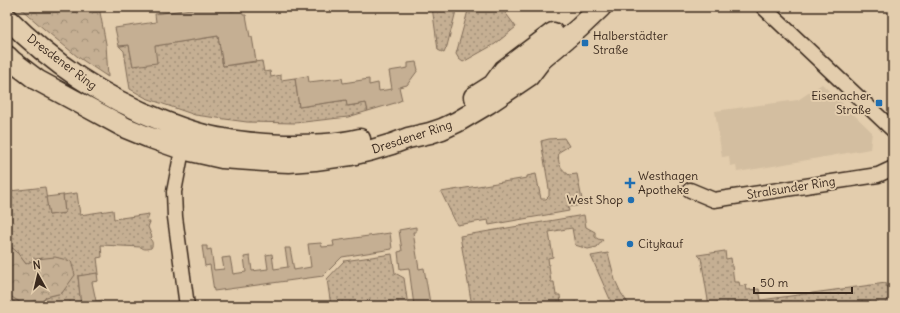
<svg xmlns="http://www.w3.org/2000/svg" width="900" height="313" viewBox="0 0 900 313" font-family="Delius,sans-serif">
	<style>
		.built { fill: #d3bea0 }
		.grass { fill: url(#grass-dots); stroke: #806c58 }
		.forest { fill: url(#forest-crowns); stroke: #806c58 }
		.garden { fill: #c5af93; stroke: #806c58 }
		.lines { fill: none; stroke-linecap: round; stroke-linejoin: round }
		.street-casing { stroke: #3b2a1e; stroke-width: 17 }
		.secondary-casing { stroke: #3b2a1e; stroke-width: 23 }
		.street { stroke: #e3cdad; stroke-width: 14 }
		.secondary { stroke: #e3cdad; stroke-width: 20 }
		.poi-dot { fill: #1f6fb2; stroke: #e3cdad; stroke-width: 1.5 }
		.labels { text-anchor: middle; stroke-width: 4; stroke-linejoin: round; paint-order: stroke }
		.poi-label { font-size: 12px; fill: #3b2a1e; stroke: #e3cdad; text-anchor: start }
		.street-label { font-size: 12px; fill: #3b2a1e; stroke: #e3cdad }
	</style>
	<defs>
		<pattern id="grass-dots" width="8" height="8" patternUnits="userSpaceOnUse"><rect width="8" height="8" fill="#c5af93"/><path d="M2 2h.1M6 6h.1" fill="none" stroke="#a18f77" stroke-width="1.8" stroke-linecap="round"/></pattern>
		<pattern id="forest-crowns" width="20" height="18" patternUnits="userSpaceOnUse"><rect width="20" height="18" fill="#c5af93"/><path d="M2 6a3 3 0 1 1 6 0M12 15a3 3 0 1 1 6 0" fill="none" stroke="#a18f77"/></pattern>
	</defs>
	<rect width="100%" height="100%" fill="#e3cdad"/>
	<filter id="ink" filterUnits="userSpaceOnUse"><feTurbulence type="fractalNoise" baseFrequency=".025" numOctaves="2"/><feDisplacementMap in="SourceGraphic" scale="8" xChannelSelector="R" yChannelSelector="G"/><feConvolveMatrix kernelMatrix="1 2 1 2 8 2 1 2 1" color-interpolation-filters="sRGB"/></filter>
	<g filter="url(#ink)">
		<!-- built -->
		<path class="built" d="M822,84L872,132L870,149L779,165L737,172L736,165L730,166L729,156L722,157L715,111L798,100Z"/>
		<!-- grass -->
		<path class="grass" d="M432,7H457L447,46L444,53L438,50Z
			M469,7H501L516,27L495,44L463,62L459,59L456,54Z
			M218,36L223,66L262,61L264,72L270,71L271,77L281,75V80L295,78L299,107L346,100L348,106L366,103L368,111L348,117L295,123L247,122L195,115L146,98L130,89L124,51L119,46L129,45L133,66L154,46Z
			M564,138L569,146L559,152C557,163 560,168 569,175L577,174L583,205L568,207L569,211L489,225L488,220L457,225L441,192L527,178V176L536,174L541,199H546L549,196V189L541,141L549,139Z
			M7,172L10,191L45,187L49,215L65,213L63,195L77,193L80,215L113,210L114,219L149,214L147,222H150L148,227L152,237L150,239C153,242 153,245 151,248C147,249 144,250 141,247L101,245L102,257L97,258L99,274L78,276L81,306H38L46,297L62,293L36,259L26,264L16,251L7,244Z
			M584,215L586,227L595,232V237L598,239L603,240L597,247L588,249L575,245L572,228L549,232L553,257L548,258L551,282H554L556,295H560L561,304L576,302L577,306H472L460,236Z
			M725,251L726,259L731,258L734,282H739L740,286L746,285L747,290L759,289L761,300L886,283L887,287L893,286V306H709L701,258L698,255Z
			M608,253L615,280L621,293L630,306H613L591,256Z
			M392,254L395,273L404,278L408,306H331L327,279L344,261Z
			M7,294L26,306H7Z"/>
		<!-- forest -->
		<path class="forest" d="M19,7H99L106,44L108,77L78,57L44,29Z
			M7,244L16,251L26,264L36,259L55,257L71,261L75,275L62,293L46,297L38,306H26L7,294Z"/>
		<!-- garden -->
		<path class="garden" d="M206,7H221L222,9L230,8L231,11L242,10L243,15H246L250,37H252L256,61L223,66L218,36L155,46L157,63L133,66L129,45L119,46L115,28L156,22L155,14Z
			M416,62L418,70L407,85L399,87L402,100L395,103L368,111L366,103L347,106L346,100L299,107L295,78L308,76L309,82L342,78L343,83L369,79V85L378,83L379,91L392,89L389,71L408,68V63Z
			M63,195L65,213L49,215L46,197Z
			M416,227V232H413L419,269L424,268L430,303H432V306H414L409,268L400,269L398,252L402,251L399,230Z
			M390,233L392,249L342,257L323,276L214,291L210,265L205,266L202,246H207V250L211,249L214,270L224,269L222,258L230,257L233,274L246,272L244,257L250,256L252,271L268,269L266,255L272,254L274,269L288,267L285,248H290L294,270L311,267L308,244L321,243L322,247L334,246L333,241Z
			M97,273L98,281L92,282L96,301L102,300L103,306H81L78,276Z"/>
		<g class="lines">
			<defs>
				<path id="street" d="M763,7L893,130
					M184,140L174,192L175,217L187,306
					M690,190L714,200L878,175L893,168"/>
				<path id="secondary" d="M7,18C53,64 102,97 163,121C183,129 203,136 224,139C244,143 265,144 285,145C310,145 335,145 360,139
					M7,56L12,61L37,80L87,107L126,128L148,137L182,149L222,158L264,161L289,162L315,160L351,155L372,150L392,144L408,138L430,133L442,129L457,122L489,103L529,76L542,59L579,28L601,7
					M474,97L493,85L504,70L553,33"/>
			</defs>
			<!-- street casing -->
			<use href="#street" class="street-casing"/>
			<!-- secondary casing -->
			<use href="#secondary" class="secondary-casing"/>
			<!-- street -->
			<use href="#street" class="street"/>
			<!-- secondary -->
			<use href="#secondary" class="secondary"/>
		</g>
	</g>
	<!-- markers -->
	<g class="poi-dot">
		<rect x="581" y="39" width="8" height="8" rx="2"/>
		<rect x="875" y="99" width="8" height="8" rx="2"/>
		<path d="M628 177h4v4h4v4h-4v4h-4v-4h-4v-4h4z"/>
		<circle cx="631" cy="200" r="4"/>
		<circle cx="630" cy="244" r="4"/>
	</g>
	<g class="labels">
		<!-- poi labels -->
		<g class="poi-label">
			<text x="593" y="40">Halberstädter<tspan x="593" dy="14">Straße</tspan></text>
			<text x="871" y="100" text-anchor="end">Eisenacher<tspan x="871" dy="14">Straße</tspan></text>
			<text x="638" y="180">Westhagen<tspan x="638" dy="14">Apotheke</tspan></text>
			<text x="623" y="204" text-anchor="end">West Shop</text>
			<text x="638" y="248">Citykauf</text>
		</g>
		<!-- street labels -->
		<g class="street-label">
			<text transform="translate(62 62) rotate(37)" y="4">Dresdener Ring</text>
			<text transform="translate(412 137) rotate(-18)" y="4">Dresdener Ring</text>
			<text transform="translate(791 188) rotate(-9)" y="4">Stralsunder Ring</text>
		</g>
	</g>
	<!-- margin -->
	<rect width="900" height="313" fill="none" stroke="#e3cdad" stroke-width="24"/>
	<rect x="12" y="12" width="876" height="289" fill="none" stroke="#3b2a1e" stroke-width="1.5" filter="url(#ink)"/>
	<!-- north arrow -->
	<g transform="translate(38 275) rotate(352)" stroke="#e3cdad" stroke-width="3" paint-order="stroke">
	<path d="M0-3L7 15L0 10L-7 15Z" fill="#3b2a1e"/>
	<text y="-6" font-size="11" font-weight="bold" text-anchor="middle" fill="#3b2a1e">N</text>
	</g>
	<!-- scale -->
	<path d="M754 287v6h98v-6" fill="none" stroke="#3b2a1e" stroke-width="2"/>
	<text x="760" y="287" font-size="12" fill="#3b2a1e" stroke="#e3cdad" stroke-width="3" paint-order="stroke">50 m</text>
</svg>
